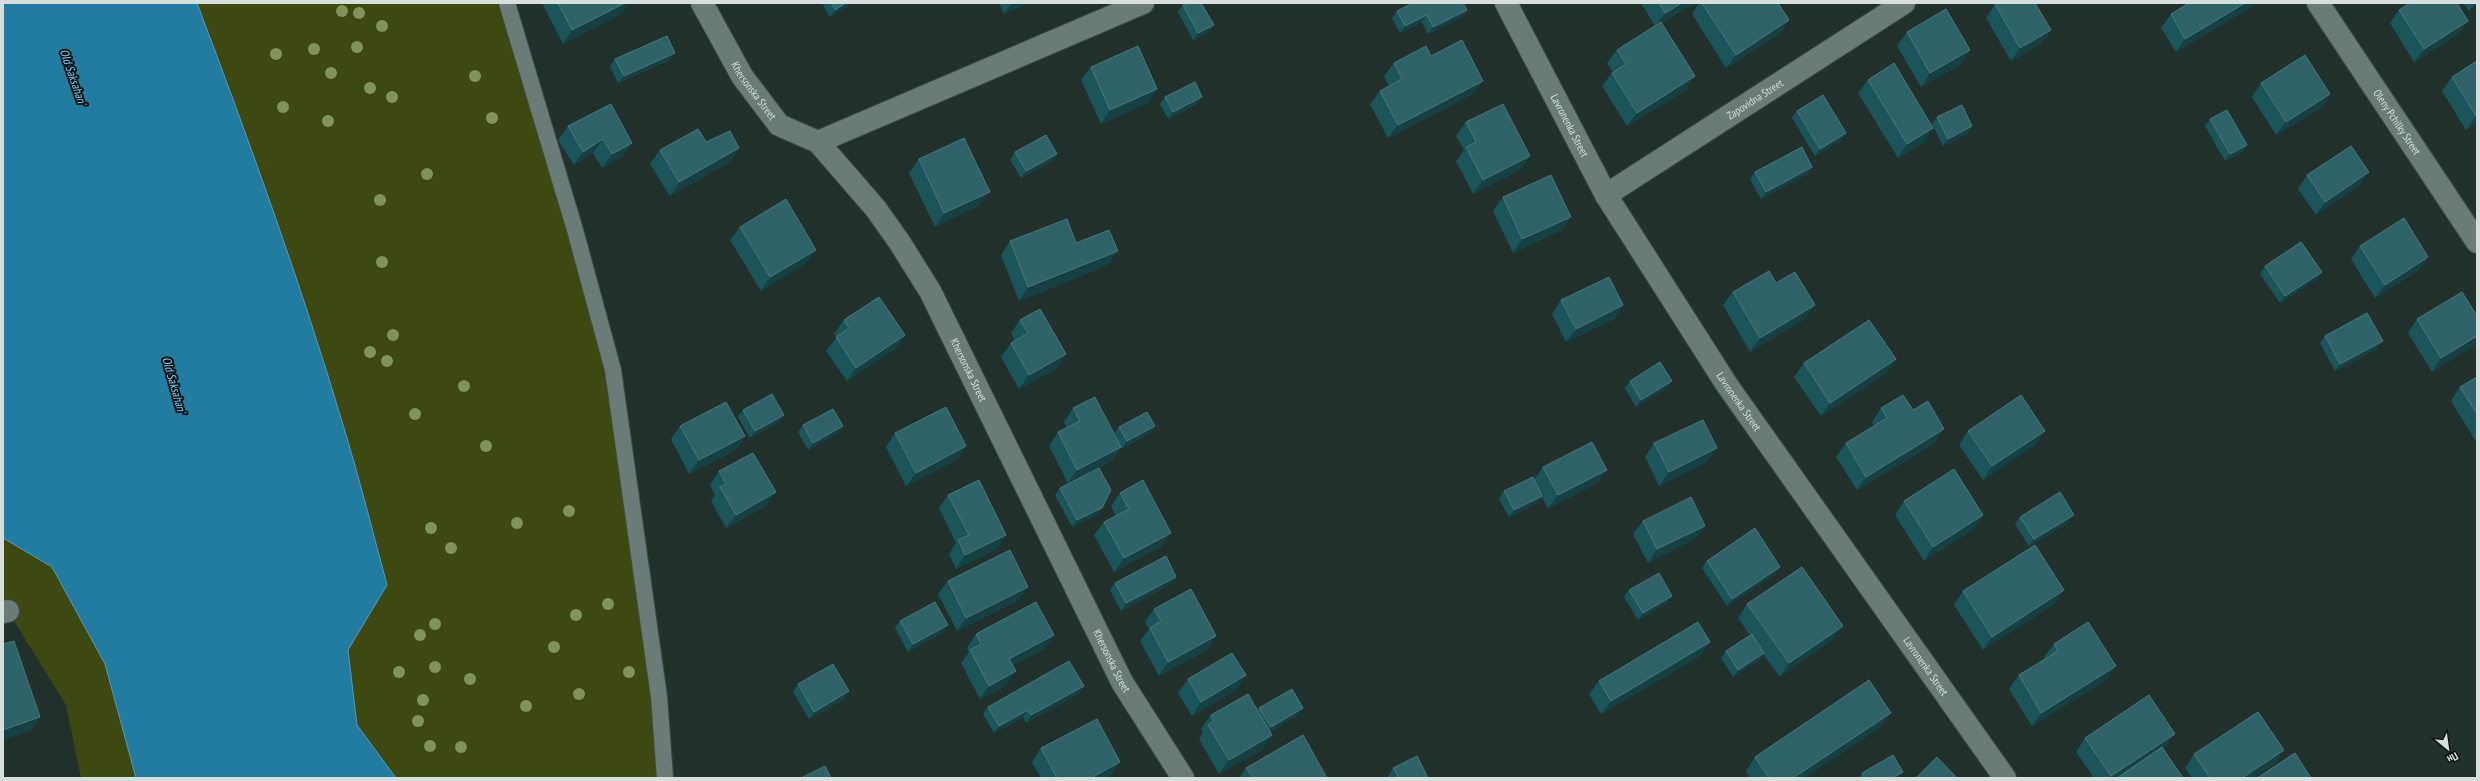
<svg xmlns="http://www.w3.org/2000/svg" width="2480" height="781" viewBox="0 0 2480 781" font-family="'PT Sans Narrow',sans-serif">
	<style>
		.green { fill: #3d4910 }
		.water { fill: #227ca2; stroke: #589ab3 }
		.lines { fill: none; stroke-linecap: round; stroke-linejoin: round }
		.service-casing { stroke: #404c49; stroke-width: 18 }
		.minor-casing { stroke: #404c49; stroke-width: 24 }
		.service { stroke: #6b7b77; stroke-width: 16 }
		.minor { stroke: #6b7b77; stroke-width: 22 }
		.tree { fill: #7f935b }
		.wall { fill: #1a555a }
		.shaded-wall { fill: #154142 }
		.building { fill: #2e6468; stroke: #49777a }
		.labels { text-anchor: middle; stroke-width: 4; stroke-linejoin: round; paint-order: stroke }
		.street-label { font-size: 11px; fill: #d6dfdc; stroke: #111715 }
		.water-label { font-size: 12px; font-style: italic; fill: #77cef9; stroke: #111715 }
	</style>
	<rect width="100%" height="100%" fill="#23312d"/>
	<!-- green -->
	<path class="green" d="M197,3H507L613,370L665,778H396L357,725L348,649L387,585C373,532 360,480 344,428C301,284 249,143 197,3Z
		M3,538L52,567L105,664L136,778H81L66,705L8,611L3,607Z"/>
	<!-- water -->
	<path class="water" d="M3,3H197C250,143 301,284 344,428C360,480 373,533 387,585L348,650L357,725L396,778H136L105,664L52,567L3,538Z"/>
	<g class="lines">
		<defs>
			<path id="service" d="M507,3L575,230L613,370L659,697L665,778"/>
			<g id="minor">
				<path id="s1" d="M702,3L742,76L779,125L818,142L876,209L900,243L930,291L1122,682L1183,778"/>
				<path id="s2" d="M1506,3L1606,195L1727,385L2005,778"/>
				<path id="s3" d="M2318,3L2477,242"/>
				<path d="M818,142L1143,3"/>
				<path id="s4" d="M1606,195L1904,3"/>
				<path d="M3,612L8,611"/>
			</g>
		</defs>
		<!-- service casing -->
		<use href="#service" class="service-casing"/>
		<!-- minor casing -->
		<use href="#minor" class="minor-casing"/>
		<!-- service -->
		<use href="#service" class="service"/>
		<!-- minor -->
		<use href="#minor" class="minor"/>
	</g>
	<!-- trees -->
	<g class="tree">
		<circle cx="342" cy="11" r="6"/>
		<circle cx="359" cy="13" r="6"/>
		<circle cx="382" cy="26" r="6"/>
		<circle cx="357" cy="47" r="6"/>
		<circle cx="314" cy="49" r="6"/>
		<circle cx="276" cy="54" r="6"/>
		<circle cx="331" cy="73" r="6"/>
		<circle cx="475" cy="76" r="6"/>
		<circle cx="370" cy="88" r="6"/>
		<circle cx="392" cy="97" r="6"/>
		<circle cx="283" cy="107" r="6"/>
		<circle cx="492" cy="118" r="6"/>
		<circle cx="328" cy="121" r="6"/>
		<circle cx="427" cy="174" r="6"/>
		<circle cx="380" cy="200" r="6"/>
		<circle cx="382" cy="262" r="6"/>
		<circle cx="393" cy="335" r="6"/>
		<circle cx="370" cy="352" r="6"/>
		<circle cx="387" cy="361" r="6"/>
		<circle cx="464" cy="386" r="6"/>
		<circle cx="415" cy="414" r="6"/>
		<circle cx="486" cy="446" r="6"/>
		<circle cx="569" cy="511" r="6"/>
		<circle cx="517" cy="523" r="6"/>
		<circle cx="431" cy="528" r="6"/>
		<circle cx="451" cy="548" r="6"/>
		<circle cx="608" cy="604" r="6"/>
		<circle cx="576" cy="615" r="6"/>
		<circle cx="435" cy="624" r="6"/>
		<circle cx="420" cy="635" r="6"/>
		<circle cx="554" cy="647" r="6"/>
		<circle cx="435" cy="667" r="6"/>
		<circle cx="399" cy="672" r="6"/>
		<circle cx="629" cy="672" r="6"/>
		<circle cx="470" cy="679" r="6"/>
		<circle cx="579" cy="694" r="6"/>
		<circle cx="423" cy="700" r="6"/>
		<circle cx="526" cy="706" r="6"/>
		<circle cx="418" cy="721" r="6"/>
		<circle cx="430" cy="746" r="6"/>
		<circle cx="461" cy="747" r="6"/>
	</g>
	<!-- wall -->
	<path class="wall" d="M542,3H628L621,14L563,44Z
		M822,3H853L830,17Z
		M999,3H1029L1004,14Z
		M1641,3H1695L1661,23L1686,90L1627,126L1602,86L1612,73L1613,72L1607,63L1617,50L1655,26Z
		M1699,3H1778L1789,20L1779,34L1726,68L1692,14Z
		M2189,3H2255L2253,6L2176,52L2161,28L2171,14Z
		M2463,3H2477L2469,11Z
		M1995,4L2051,30L2041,44L2011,61L1986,18Z
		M1183,5L1214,25L1209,32L1193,40L1178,12Z
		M1467,10L1462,17L1428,34L1422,22L1400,33L1392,18L1397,11Z
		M2399,10L2468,21L2458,34L2414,62L2390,23Z
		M1907,32L1970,50L1961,64L1921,87L1897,46Z
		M1431,56L1473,94L1388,138L1370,104L1380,91L1389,86L1384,76L1394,63Z
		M615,59L670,60L618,83L610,66Z
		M2477,61V123L2466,130L2442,91L2452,77Z
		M1091,67L1148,103L1101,124L1081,80Z
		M1868,80L1933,128L1924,142L1898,158L1858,93Z
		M2261,83L2330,94L2321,108L2276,135L2252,97Z
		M1165,97L1197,104L1168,119L1160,104Z
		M1797,111L1841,140L1815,156L1792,118Z
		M1937,117L1972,126L1967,134L1943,146L1932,124Z
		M2210,119L2247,145L2242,152L2225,161L2205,126Z
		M1466,122L1530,156L1520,170L1473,194L1456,161L1464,150L1456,136Z
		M568,126L632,143L623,156L602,168L593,153L574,165L558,140Z
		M706,142L739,148L730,162L670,196L650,164L660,150Z
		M1015,152L1057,154L1052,161L1021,178L1010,160Z
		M919,159L980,205L935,227L909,173Z
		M1755,172L1807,174L1761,199L1750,179Z
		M2307,175L2360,185L2316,215L2298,189Z
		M1503,197L1562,230L1513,253L1493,211Z
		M740,227L806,263L761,291L730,240Z
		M1010,241L1076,243L1108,265L1019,301L1001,255Z
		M2360,246L2428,257L2419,270L2375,298L2351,259Z
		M2265,266L2322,272L2317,279L2280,303L2260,274Z
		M1776,283L1805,319L1750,352L1723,305L1733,292Z
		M1561,300L1623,305L1614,319L1566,342L1552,314Z
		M2477,316V343L2476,344L2432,372L2408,333L2417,319Z
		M844,320L905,335L895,349L847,381L826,351L837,337L834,334Z
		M1020,320L1066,354L1057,368L1019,389L1001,357L1011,343L1015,341L1011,333Z
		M2325,336L2378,348L2335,371L2320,343Z
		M1896,359L1886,373L1821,416L1794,377L1804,363Z
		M2477,377V439L2475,440L2451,401L2460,387Z
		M1630,381H1672L1667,388L1636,407L1625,388Z
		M1073,408L1114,434L1119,427L1155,426L1150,433L1122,449L1121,447L1112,461L1068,483L1049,446L1058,432L1067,428L1064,422Z
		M1881,408L1935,443L1857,490L1836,457L1846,443L1874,426L1872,422Z
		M743,410L784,415L779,422L750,438L738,417Z
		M803,425L843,426L838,433L808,450L798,432Z
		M680,426L745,436L736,450L689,474L671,439Z
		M1968,431H2045L2035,445L1983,480L1959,445Z
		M895,433L957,460L906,486L886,447Z
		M1654,443L1717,448L1707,462L1659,486L1645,457Z
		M1543,467L1607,470L1597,483L1548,509L1542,497L1537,503L1509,517L1499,499L1504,491L1534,480Z
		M719,471L766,506L726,528L711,501L715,495L710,485Z
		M1060,488L1097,515L1072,527L1055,495Z
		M1120,493L1162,546L1114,572L1094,535L1104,522L1116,516L1111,506Z
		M948,495L997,549L956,569L949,554L956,543L939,508Z
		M1904,501L1983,515L1974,529L1924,561L1895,515Z
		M2020,517L2069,522L2029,546L2015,524Z
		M1643,521L1705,526L1695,539L1648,563L1633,534Z
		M1707,561L1780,567L1775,574L1727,606L1702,568Z
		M948,581L1019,600L957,631L938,594Z
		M1115,583L1171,584L1121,611L1110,590Z
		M1629,590L1672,596L1667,603L1638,620L1624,597Z
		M2064,590L2054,604L1983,650L1954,605L1963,591Z
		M1747,604L1833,639L1780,677L1763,654L1759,660L1733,677L1721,658L1726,651L1750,635L1738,618Z
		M1154,609L1216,636L1207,650L1159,676L1140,641L1149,629L1145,622Z
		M900,621L943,632L908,652L895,628Z
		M976,634L1054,635L1044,649L1013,665L1007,685L980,699L961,663L969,652L967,648Z
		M2054,644L2106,680L2032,726L2009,689L2019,675L2045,659L2044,657Z
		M1700,656L1601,714L1589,694L1599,681Z
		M1246,675L1237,689L1192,716L1178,693L1188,679Z
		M798,684L844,699L809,719L793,692Z
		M1079,693L1026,723L1023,717L994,733L983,714L988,707Z
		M1259,708H1303L1298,715L1270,732L1263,749L1219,774L1199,739L1203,733L1201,729L1211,715L1258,710Z
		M1882,726L1804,778H1750L1746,771L1755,757Z
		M2085,738L2165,747L2163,749L2183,778H2094L2076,752Z
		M1041,748L1111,776L1107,778H1041L1032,762Z
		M2284,750L2274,764L2253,778H2192L2185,768L2194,754Z
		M1246,768L1327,778H1239Z
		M1393,768L1428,778H1387Z
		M1862,773L1898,778H1859Z"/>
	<!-- shaded-wall -->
	<path class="shaded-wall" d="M625,3H628L621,14L563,44L572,30Z
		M846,3H853L830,17L835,10Z
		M1012,3H1029L1004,14Z
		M1682,3H1695L1655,26L1665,13Z
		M2245,3H2255L2253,6L2176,52L2185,39Z
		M2475,3H2477V5L2469,11Z
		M1467,10L1462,17L1428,34L1433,27Z
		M1427,15L1422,22L1400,33L1405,26Z
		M1789,20L1779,34L1726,68L1736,55Z
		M2468,21L2458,34L2414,62L2424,49Z
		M1214,25L1209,32L1193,40L1198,33Z
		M2051,30L2041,44L2011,61L2020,48Z
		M1970,50L1961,64L1921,87L1930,73Z
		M675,53L670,60L618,83L624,76Z
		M1695,76L1686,90L1627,126L1637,113Z
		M1483,81L1473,94L1388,138L1398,125Z
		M1157,89L1148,103L1101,124L1110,110Z
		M2330,94L2321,108L2276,135L2286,122Z
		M1202,97L1197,104L1168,119L1173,112Z
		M2476,116H2477V123L2466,130Z
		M1972,126L1967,134L1943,146L1948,139Z
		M1933,128L1924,142L1898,158L1907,144Z
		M1846,133L1841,140L1815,156L1820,149Z
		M603,139L593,153L574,165L583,152Z
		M632,143L623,156L602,168L612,154Z
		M2247,145L2242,152L2225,161L2230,154Z
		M739,148L730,162L670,196L679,182Z
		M1057,154L1052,161L1021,178L1026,171Z
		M1530,156L1520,170L1473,194L1483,180Z
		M1812,167L1807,174L1761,199L1766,192Z
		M2369,172L2360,185L2316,215L2325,202Z
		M990,192L980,205L935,227L944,213Z
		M1571,217L1562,230L1513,253L1522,239Z
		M816,250L806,263L761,291L770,277Z
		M1118,251L1108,265L1019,301L1028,287Z
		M2428,257L2419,270L2375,298L2385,285Z
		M2322,272L2317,279L2280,303L2285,296Z
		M1623,305L1614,319L1566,342L1576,329Z
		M1815,305L1805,319L1750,352L1760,338Z
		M905,335L895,349L847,381L856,368Z
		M2477,336V343L2476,344L2432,372L2441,358Z
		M2383,341L2378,348L2335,371L2340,364Z
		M1066,354L1057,368L1019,389L1029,375Z
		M1896,359L1886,373L1821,416L1830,403Z
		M1672,381L1667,388L1636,407L1641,400Z
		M784,415L779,422L750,438L755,431Z
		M843,426L838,433L808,450L813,443Z
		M1155,426L1150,433L1122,449L1127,441Z
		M1944,429L1935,443L1857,490L1866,477Z
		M2045,431L2035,445L1983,480L1992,466Z
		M745,436L736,450L689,474L699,460Z
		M966,446L957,460L906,486L916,473Z
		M1121,447L1112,461L1068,483L1077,470Z
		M1717,448L1707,462L1659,486L1669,472Z
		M1607,470L1597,483L1548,509L1558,495Z
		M776,492L766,506L726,528L736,515Z
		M1542,496L1537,503L1509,517L1514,510Z
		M1102,508L1097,515L1072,527L1077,520Z
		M1983,515L1974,529L1924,561L1933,547Z
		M2074,515L2069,522L2029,546L2034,539Z
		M1705,526L1695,539L1648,563L1657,549Z
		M1171,533L1162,546L1114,572L1124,558Z
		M1006,535L997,549L956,569L965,555Z
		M1780,567L1775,574L1727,606L1732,599Z
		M1176,577L1171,584L1121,611L1126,603Z
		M1028,587L1019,600L957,631L966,618Z
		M2064,590L2054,604L1983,650L1992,637Z
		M1672,596L1667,603L1638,620L1643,613Z
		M948,625L943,632L908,652L913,644Z
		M1843,626L1833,639L1780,677L1789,663Z
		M1054,635L1044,649L1000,672L1009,659Z
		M1216,636L1207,650L1159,676L1168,662Z
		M1710,642L1700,656L1601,714L1611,701Z
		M1764,653L1759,660L1733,677L1738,670Z
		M2116,666L2106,680L2032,726L2041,713Z
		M1016,671L1007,685L980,699L989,686Z
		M1246,675L1237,689L1192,716L1201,702Z
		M1084,686L1079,693L1026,723L1031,715Z
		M849,691L844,699L809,719L814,712Z
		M1303,708L1298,715L1266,735L1271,727Z
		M1028,710L1023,717L994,733L999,726Z
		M1891,713L1882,726L1804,778H1793Z
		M40,717L31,731L3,740V730Z
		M2175,734L2165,747L2120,778H2110L2111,776Z
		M1272,735L1263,749L1219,774L1229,760Z
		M2284,750L2274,764L2253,778H2242Z
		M1120,762L1111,776L1107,778H1091Z
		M1903,772L1898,778H1892Z"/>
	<!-- building -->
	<path class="building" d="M558,3H625L572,30Z
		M831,3H846L835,10Z
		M1190,3H1201L1214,25L1198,33L1183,5Z
		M1413,3H1463L1467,10L1433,27L1427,15L1405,26L1397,11Z
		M1659,3H1682L1665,13Z
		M1702,3H1778L1789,20L1736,55Z
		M1998,3H2035L2051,30L2020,48L1995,4Z
		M2189,3H2245L2185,39L2171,14Z
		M2410,3H2457L2468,21L2424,49L2399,10Z
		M1946,9L1970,50L1930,73L1907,32Z
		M1661,22L1695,76L1637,113L1612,73L1626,64L1617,50Z
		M667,36L675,53L624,76L615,59Z
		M1462,40L1483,81L1398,125L1380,91L1402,79L1394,63L1426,46L1431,56Z
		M1138,46L1157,89L1110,110L1091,67Z
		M2305,55L2330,94L2286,122L2261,83Z
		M2477,61V116H2476L2452,77Z
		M1894,63L1933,128L1907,144L1868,80Z
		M1195,82L1202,97L1173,112L1165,97Z
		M1823,95L1846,133L1820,149L1797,111Z
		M611,104L632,143L612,154L603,139L583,152L568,126Z
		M1503,104L1530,156L1483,180L1466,147L1476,142L1466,122Z
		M1962,105L1972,126L1948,139L1937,117Z
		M2227,110L2247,145L2230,154L2210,119Z
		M698,129L706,142L730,131L739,148L679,182L660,150Z
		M1046,135L1057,154L1026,171L1015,152Z
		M964,138L990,192L944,213L919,159Z
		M2351,146L2369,172L2325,202L2307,175Z
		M1802,147L1812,167L1766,192L1755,172Z
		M1551,175L1571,217L1522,239L1503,197Z
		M786,199L816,250L770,277L740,227Z
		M2404,218L2428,257L2385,285L2360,246Z
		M1067,219L1076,243L1109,230L1118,251L1028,287L1010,241Z
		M2301,242L2322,272L2285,296L2265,266Z
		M1769,271L1776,283L1795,272L1815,305L1760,338L1733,292Z
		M1609,277L1623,305L1576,329L1561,300Z
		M2462,292L2477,316V336L2441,358L2417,319Z
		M879,297L905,335L856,368L836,337L849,328L844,320Z
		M1040,309L1066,354L1029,375L1011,343L1028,333L1020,320Z
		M2367,313L2383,341L2340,364L2325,336Z
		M1869,320L1896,359L1830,403L1804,363Z
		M1660,362L1672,381L1641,400L1630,381Z
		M2477,377V414L2460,387Z
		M772,394L784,415L755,431L743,410Z
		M1903,395L1913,410L1928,401L1944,429L1866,477L1846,443L1887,418L1881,408Z
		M2021,395L2045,431L1992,466L1968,431Z
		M1095,397L1121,447L1077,470L1058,432L1080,421L1073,408Z
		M726,402L745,436L699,460L680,426Z
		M946,407L966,446L916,473L895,433Z
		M833,409L843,426L813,443L803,425Z
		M1147,412L1155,426L1127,441L1119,427Z
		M1703,420L1717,448L1669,472L1654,443Z
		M1592,442L1607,470L1558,495L1543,467Z
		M753,453L776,492L736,515L720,487L726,484L719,471Z
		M1099,468L1111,490L1102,508L1077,520L1060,488Z
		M1954,469L1983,515L1933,547L1904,501Z
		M1533,477L1542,496L1514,510L1504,491Z
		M979,480L1006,535L965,555L958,540L969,535L948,495Z
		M1143,480L1171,533L1124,558L1104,522L1129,509L1120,493Z
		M2060,492L2074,515L2034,539L2020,517Z
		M1691,497L1705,526L1657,549L1643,521Z
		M1755,528L1780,567L1732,599L1707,561Z
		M2035,545L2064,590L1992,637L1963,591Z
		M1010,550L1028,587L966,618L948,581Z
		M1166,556L1176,577L1126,603L1115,583Z
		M1802,567L1843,626L1789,663L1747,604Z
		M1659,573L1672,596L1643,613L1629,590Z
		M1191,589L1216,636L1168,662L1150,628L1161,621L1154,609Z
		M935,602L948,625L913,644L900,621Z
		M1036,602L1054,635L1009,659L1016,671L989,686L970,650L981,644L976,634Z
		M1698,622L1710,642L1611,701L1599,681Z
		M2088,622L2116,666L2041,713L2019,675L2058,651L2054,644Z
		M1752,634L1764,653L1738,670L1726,651Z
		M14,641L40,717L3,730V644Z
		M1232,653L1246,675L1201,702L1188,679Z
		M1069,661L1084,686L1031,715L1028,710L999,726L988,707Z
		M833,664L849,691L814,712L798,684Z
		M1869,680L1891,713L1793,778H1769L1755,757Z
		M1292,689L1303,708L1271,727L1259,708Z
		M1248,694L1272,735L1229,760L1208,725L1214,721L1211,715Z
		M2149,695L2175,734L2111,776L2085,738Z
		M2258,712L2284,750L2242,778H2210L2194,754Z
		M1097,719L1120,762L1091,778H1057L1041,748Z
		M1303,735L1327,778H1253L1246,768Z
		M2162,747L2183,778H2117Z
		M2295,753L2311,778H2257Z
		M1893,755L1903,772L1892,778H1865L1862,773Z
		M1417,756L1428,778H1399L1393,768Z
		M1937,757L1957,778H1916Z
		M825,766L831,778H801Z"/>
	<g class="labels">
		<!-- street labels -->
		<g class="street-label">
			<text dy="4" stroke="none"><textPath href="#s1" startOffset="102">Khersonska Street</textPath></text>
			<text dy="4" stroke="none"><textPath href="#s4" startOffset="177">Zapovidna Street</textPath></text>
			<text dy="4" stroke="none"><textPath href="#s3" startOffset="143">Oleny Pchilky Street</textPath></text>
			<text dy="4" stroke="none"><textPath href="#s2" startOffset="138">Lavronenka Street</textPath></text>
			<text dy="4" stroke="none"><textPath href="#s1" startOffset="462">Khersonska Street</textPath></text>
			<text dy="4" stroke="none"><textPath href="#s2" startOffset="462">Lavronenka Street</textPath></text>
			<text dy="4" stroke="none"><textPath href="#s1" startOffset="786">Khersonska Street</textPath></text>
			<text dy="4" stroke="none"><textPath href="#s2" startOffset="786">Lavronenka Street</textPath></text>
		</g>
		<!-- water labels -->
		<g class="water-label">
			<text transform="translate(73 77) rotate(71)" y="4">Old Saksahan'</text>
			<text transform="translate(174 385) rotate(74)" y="4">Old Saksahan'</text>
		</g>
	</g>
	<!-- border -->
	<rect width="2480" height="781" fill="none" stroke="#d6dfdc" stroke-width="8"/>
	<!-- north arrow -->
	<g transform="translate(2448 749) rotate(151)" stroke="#111715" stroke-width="3" paint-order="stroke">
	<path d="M0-3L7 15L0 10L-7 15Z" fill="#d6dfdc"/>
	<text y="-6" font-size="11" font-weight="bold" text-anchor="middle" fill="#d6dfdc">Пн</text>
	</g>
</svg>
